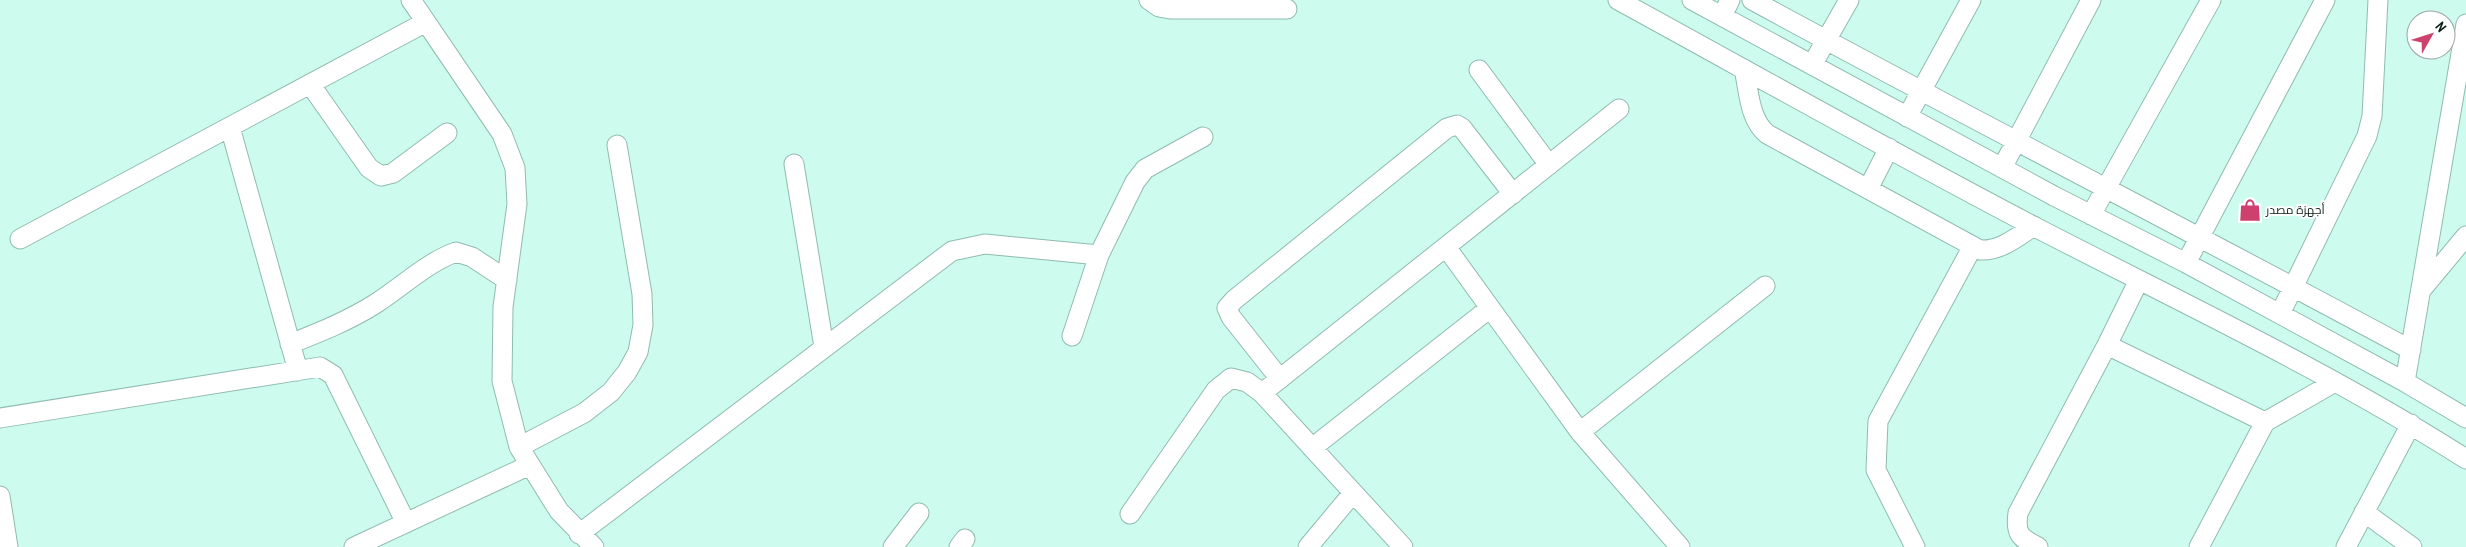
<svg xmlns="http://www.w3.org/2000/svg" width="2466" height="547" viewBox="0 0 2466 547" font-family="'Archivo Narrow',Cairo,sans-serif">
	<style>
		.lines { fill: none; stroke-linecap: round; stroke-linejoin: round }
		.minor-casing { stroke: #90bbb0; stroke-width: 21 }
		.minor { stroke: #fff; stroke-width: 19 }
		.labels { text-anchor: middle; stroke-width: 4; stroke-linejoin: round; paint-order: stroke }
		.poi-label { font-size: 12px; fill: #0d1f1a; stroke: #fff; text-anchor: start }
	</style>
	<rect width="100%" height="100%" fill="#cdfbee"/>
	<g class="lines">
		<defs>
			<path id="minor" d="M411,0L502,134L515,168L517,204L503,307L502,381L519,447L559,511L594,547
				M1149,0L1159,7L1170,9H1287
				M1618,0C1757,76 1895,154 2035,227C2180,302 2328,371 2466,459
				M1692,0L2054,196L2186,263L2405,382L2466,418
				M1752,0C1971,119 2192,232 2411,350
				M1722,16L1730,0
				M1812,65L1849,0
				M1744,69C1749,91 1749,119 1767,134L1980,250C2001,251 2017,237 2034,226
				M1479,70L1549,165
				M310,84L369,168L381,176L393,173L447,133
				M1907,117L1971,0
				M230,127L298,371
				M794,164L824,347
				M2002,168L2091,0
				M1868,189L1889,148
				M2091,215L2211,0
				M20,239L426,22
				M1446,247L1580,432L1680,547
				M2186,263L2325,0
				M2139,280L2107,345L2265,422L2335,382
				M2422,289L2466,236
				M2280,314L2367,136L2372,116L2378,0
				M1072,336L1099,255
				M290,344C320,332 348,321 375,304C402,287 426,263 456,252L472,257L507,280
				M1280,379L1231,317L1227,308L1234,300L1447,128L1457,125L1462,128L1513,194
				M2405,382L2466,24
				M1262,393L1619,109
				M0,418L320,367L333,375L406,523
				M1580,432L1765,286
				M519,447L584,413L611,392L627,372L638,352L643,325L642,294L617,145
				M1312,448L1490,308
				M0,496L8,547
				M2364,512L2412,547
				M1130,514L1216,390L1231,378L1247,382L1262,393L1403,547
				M579,534L952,251L985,244L1099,255L1135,182L1145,169L1203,137
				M354,547L530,465
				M893,547L919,513
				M959,547L965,539
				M1308,547L1353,493
				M1915,547L1876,470L1878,421L1973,246
				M2038,547C2020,538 2015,534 2018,513L2107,345
				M2199,547L2265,422
				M2346,547L2411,424"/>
		</defs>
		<!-- minor casing -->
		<use href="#minor" class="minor-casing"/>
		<!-- minor -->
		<use href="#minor" class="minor"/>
	</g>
	<!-- icons -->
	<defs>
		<symbol id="shop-bare" viewBox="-9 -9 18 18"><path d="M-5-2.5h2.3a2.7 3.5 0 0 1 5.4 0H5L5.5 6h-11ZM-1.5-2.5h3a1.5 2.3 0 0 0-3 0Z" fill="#ce416e" stroke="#fff" stroke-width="2.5" paint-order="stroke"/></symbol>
	</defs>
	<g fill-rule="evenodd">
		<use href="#shop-bare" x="2234" y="194" width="32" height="32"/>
	</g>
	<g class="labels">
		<!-- poi labels -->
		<g class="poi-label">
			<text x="2266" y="214">أجهزة مصدر</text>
		</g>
	</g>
	<!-- north arrow -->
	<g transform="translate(2431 35) rotate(51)"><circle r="24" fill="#ffffff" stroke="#9ea5a3"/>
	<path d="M0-4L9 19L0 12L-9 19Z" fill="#ce416e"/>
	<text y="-8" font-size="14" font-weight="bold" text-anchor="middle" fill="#0d1f1a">N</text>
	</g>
</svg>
